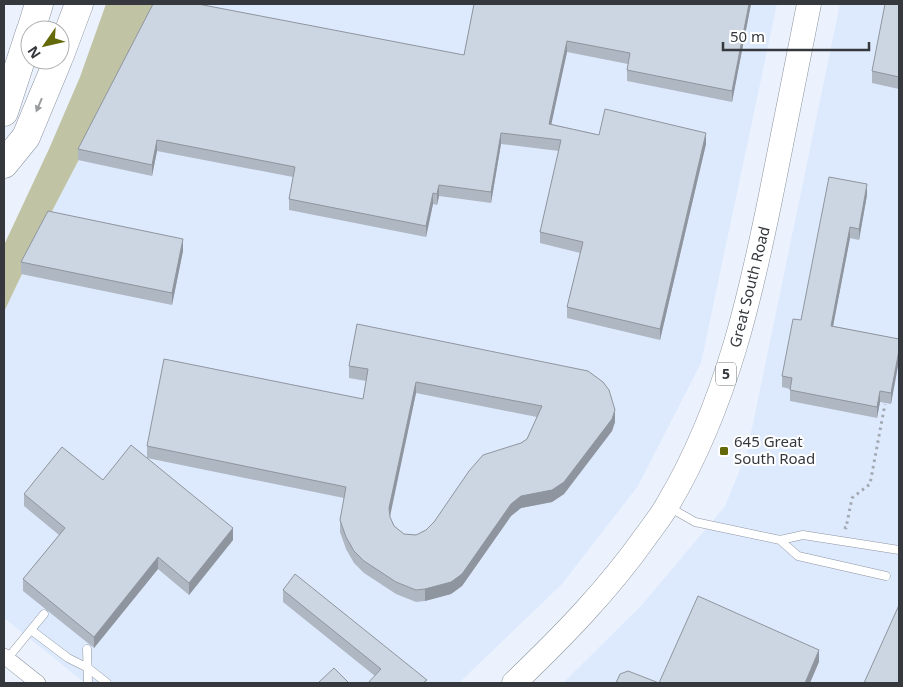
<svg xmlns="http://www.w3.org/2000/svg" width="903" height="687" viewBox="0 0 903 687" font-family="'Noto Sans',sans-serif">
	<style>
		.built { fill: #ddeafe }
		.green { fill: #c0c4a4 }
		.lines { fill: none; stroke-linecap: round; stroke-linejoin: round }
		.lane-casing { stroke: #8d95a1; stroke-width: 9 }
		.street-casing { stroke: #8d95a1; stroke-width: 16 }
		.primary-casing { stroke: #8d95a1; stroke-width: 25 }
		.highway-casing { stroke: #8d95a1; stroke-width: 29 }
		.path { stroke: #a3a9b2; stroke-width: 3; stroke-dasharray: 2.5 4; stroke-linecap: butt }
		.lane { stroke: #fff; stroke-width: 8 }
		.street { stroke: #fff; stroke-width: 15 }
		.primary { stroke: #fff; stroke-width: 24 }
		.highway { stroke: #fff; stroke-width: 28 }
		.wall { fill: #afb7c2; fill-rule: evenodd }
		.shaded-wall { fill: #8f959e }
		.building { fill: #ccd5e2; stroke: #8f959e; fill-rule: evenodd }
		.oneway { fill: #9a9c9e }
		.poi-dot { fill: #646909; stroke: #fff; stroke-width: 2 }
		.labels { text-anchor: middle; stroke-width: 4; stroke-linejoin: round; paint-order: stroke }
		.shield { fill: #fff; stroke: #727478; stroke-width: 1 }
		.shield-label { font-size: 14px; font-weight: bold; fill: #35393e }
		.street-label { font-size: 15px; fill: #35393e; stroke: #fff }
		.poi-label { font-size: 15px; fill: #35393e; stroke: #fff; text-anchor: start }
	</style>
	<rect width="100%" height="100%" fill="#ebf2fd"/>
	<!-- built -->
	<path class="built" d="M160,4H777L701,363L638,486L562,584L459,683H85L4,618V312L49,217Z
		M840,4H899V683H563L641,606L725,506L747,452Z"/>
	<!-- green -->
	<path class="green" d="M106,4H160L49,217L4,312V245L49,149L80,77Z"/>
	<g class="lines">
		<defs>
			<path id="lane" d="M669,507L695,522L780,540L803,535L899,550
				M780,540L798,556L886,576
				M31,630L68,658L88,668L107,683
				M87,649L88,683
				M7,659L44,614"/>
			<path id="street" d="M4,656L38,683"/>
			<path id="primary" d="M514,683C562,637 608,590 646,536C654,525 662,515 668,504C727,405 752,291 774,180C786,121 797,62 809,4"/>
			<path id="highway" d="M31,30L39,4
				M60,55L79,4
				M4,112L30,32
				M4,164L26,137L58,60"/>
		</defs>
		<!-- lane casing -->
		<use href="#lane" class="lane-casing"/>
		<!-- street casing -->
		<use href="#street" class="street-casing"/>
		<!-- primary casing -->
		<use href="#primary" class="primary-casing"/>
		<!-- highway casing -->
		<use href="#highway" class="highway-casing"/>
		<!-- path -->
		<path class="path" d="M844,527L846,528L852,498L870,484L885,404"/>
		<!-- lane -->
		<use href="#lane" class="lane"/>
		<!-- street -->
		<use href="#street" class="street"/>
		<!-- primary -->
		<use href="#primary" class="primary"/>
		<!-- highway -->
		<use href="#highway" class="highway"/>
	</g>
	<!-- wall -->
	<path class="wall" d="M474,4H751L732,102L627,81V70L628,64L567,52L551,124L599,135L706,144L660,340L567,318V307L580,253L540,243V232L559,151L501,144L491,203L439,196L437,205L433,204L426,237L289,210V199L293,177L157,151L152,176L78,160V149L464,55Z
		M899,4V89L872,83V71Z
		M867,195L859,240L850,238L833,326L899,339L891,404L880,402L877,418L790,401V389L782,387V376L801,320Z
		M183,251L172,305L21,274V262Z
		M357,324L615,422L612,431L564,494L552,502L521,508L511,516L462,586L451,594L425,601L416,602L396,594L364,573L354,563L346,549L340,532V520L344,498L147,458V446L363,399L366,381L349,378V366ZM416,393L537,417L527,439L521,443L426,530L416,535L404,534L394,526L390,517Z
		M103,480L233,540L189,595L158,569L94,648L23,591V579L59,535L24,506V494Z
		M283,590L427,683L375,676L283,602Z"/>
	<!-- shaded-wall -->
	<path class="shaded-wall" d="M749,4H751L732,102V91Z
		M567,41V52L549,135V124Z
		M501,133V144L491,203V192Z
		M706,133V144L660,340V329Z
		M157,140V151L152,176V165Z
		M867,184V195L859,240V229Z
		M439,185V196L437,205V194Z
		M433,193V204L426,237V226Z
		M850,227V238L831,337V326Z
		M183,239V251L172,305V293Z
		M899,350V361L891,404V393Z
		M416,382V393L389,520V508Z
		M880,391V402L877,418V407Z
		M615,410V422L612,431L564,494L552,502L521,508L511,516L462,586L451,594L425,601V589L511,504Z
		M233,528V540L189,595V583Z
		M158,557V569L94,648V637Z
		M819,650V662L810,683H805Z"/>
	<!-- building -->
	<path class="building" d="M153,4H198L464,55L474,4H749L732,91L627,70L630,53L567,41L549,124L599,135L605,109L706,133L660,329L567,307L583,242L540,232L561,140L501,133L491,192L439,185L437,194L433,193L426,226L289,199L295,167L157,140L152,165L78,149Z
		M885,4H899V77L872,71Z
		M829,177L867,184L859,229L850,227L831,326L899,339V350L891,393L880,391L877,407L790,390L792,378L782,376L793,319L801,320Z
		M48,211L183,239L172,293L21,262Z
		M357,324L588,371L603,382L609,390L615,410L612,419L564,482L552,490L521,496L511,504L462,574L451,582L425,589L416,590L396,582L364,561L354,551L346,537L340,520L346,487L147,446L164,359L363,399L368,369L349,366ZM416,382L542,406L527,439L521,443L483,455L469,471L434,522L426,530L416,535L404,534L394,526L390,517L389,508Z
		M131,445L233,528L189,583L158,557L94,637L23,579L65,528L24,494L62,447L103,480Z
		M295,574L427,680L423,683H368L381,669L283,590Z
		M698,596L819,650L805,683H616L620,674L628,671L659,683Z
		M899,605V683H864Z
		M334,668L349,683H318Z"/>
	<!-- one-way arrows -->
	<defs><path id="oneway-solid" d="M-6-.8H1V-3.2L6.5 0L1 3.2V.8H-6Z" transform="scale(1.25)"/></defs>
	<use class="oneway" href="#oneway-solid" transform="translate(39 105) rotate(113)"/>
	<!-- markers -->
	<rect class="poi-dot" x="719" y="446" width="10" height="10" rx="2.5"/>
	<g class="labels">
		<!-- shield labels -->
		<rect class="shield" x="716" y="362.5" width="20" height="23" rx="4"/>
		<g class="shield-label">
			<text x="726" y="379">5</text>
		</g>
		<!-- street labels -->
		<g class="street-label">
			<text transform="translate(750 287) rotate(-76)" y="5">Great South Road</text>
		</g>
		<!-- poi labels -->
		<g class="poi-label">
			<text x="734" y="447">645 Great<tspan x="734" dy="17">South Road</tspan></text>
		</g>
	</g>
	<!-- border -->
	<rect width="903" height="687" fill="none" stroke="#35393e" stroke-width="10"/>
	<!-- north arrow -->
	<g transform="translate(45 45) rotate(236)"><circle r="24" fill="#ffffff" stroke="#aeb0b2"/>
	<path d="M0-4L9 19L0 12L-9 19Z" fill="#646909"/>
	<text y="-8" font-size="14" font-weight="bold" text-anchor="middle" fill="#35393e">N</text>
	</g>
	<!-- scale -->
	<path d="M723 42v8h146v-8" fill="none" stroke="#35393e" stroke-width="2.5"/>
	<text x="730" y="42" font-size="15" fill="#35393e" stroke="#ffffff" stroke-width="4" paint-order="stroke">50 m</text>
</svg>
